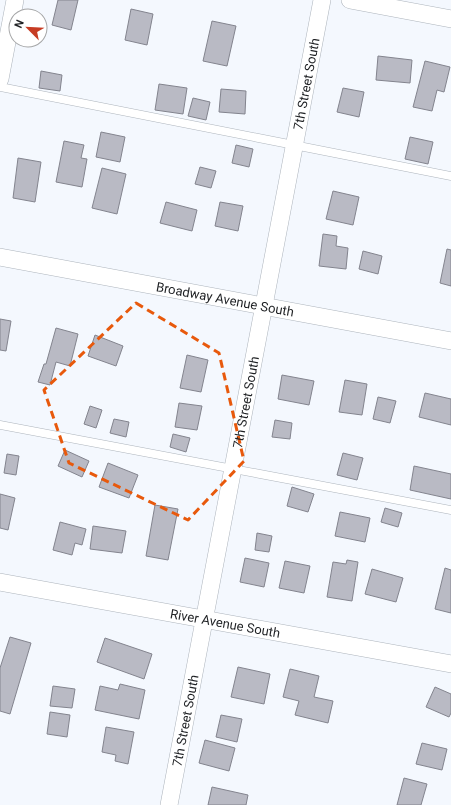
<svg xmlns="http://www.w3.org/2000/svg" width="451" height="805" viewBox="0 0 451 805" font-family="Roboto,sans-serif">
	<style>
		.building { fill: #b9bac4; stroke: #83848e }
		.lines { fill: none; stroke-linecap: round; stroke-linejoin: round }
		.lane-casing { stroke: #adb4bc; stroke-width: 9 }
		.street-casing { stroke: #adb4bc; stroke-width: 18 }
		.lane { stroke: #fff; stroke-width: 8 }
		.street { stroke: #fff; stroke-width: 17 }
		.marked { fill: none; stroke: #e8590c; stroke-width: 3; stroke-dasharray: 8 5; stroke-linejoin: round }
		.labels { text-anchor: middle; stroke-width: 3; stroke-linejoin: round; paint-order: stroke }
		.street-label { font-size: 13px; fill: #1f2124; stroke: #fff }
	</style>
	<rect width="100%" height="100%" fill="#f4f8fe"/>
	<!-- building -->
	<path class="building" d="M58,0H78L71,30L52,25Z
		M131,9L153,14L147,45L125,40Z
		M212,21L236,26L227,66L203,61Z
		M378,56L412,60L410,83L376,80Z
		M425,61L450,67L444,92L437,90L432,111L413,107Z
		M41,71L62,75L60,91L39,88Z
		M159,84L187,88L183,114L155,110Z
		M343,88L364,92L359,117L337,112Z
		M221,89L246,91L245,114L219,112Z
		M193,98L210,102L206,120L188,116Z
		M101,132L125,137L120,162L96,157Z
		M410,137L433,142L428,164L405,159Z
		M64,141L84,145L81,158L87,159L82,187L56,182Z
		M236,145L253,149L249,167L232,163Z
		M18,158L41,162L35,202L13,198Z
		M200,167L216,171L211,188L195,184Z
		M102,168L126,174L117,214L92,208Z
		M333,191L359,197L353,225L326,219Z
		M166,202L197,210L192,231L160,223Z
		M220,202L243,206L238,231L215,226Z
		M323,234L337,236L336,246L348,248L346,269L319,266Z
		M447,249L451,250V286L440,283Z
		M363,251L382,256L378,274L359,269Z
		M0,319L11,321L6,351L0,350Z
		M56,328L78,334L70,366L56,362L50,385L38,382L44,364H46Z
		M95,335L123,346L116,366L88,356Z
		M187,355L208,360L201,392L180,388Z
		M282,375L314,381L309,405L278,399Z
		M345,380L367,384L362,415L339,412Z
		M425,393L451,399V425L419,417Z
		M378,397L396,401L390,423L373,419Z
		M179,403L202,406L197,430L175,427Z
		M90,406L102,410L96,428L84,424Z
		M114,419L129,422L126,437L110,433Z
		M275,420L292,423L290,439L272,437Z
		M173,434L190,438L186,452L170,447Z
		M65,450L89,461L82,477L58,466Z
		M343,453L363,458L357,480L337,475Z
		M7,454L19,456L16,475L4,473Z
		M108,463L138,475L129,498L99,487Z
		M414,466L451,474V499L410,490Z
		M292,487L314,494L308,512L287,506Z
		M0,494L15,498L8,530L0,528Z
		M155,505L178,509L168,560L146,556Z
		M385,508L402,513L398,527L381,522Z
		M340,512L370,518L365,542L335,536Z
		M60,522L86,529L82,545L75,543L72,555L53,550Z
		M93,526L126,531L122,553L90,549Z
		M257,533L272,536L269,552L255,550Z
		M245,558L269,563L264,587L240,582Z
		M347,560L358,562L352,601L327,597L333,562L346,564Z
		M285,561L310,566L304,593L279,588Z
		M445,568L451,570V613L435,609Z
		M372,569L403,578L396,602L365,594Z
		M10,637L31,643L10,714L0,711V668Z
		M105,638L152,654L144,679L97,662Z
		M238,667L270,674L264,704L231,697Z
		M290,669L319,676L314,697L333,701L328,723L295,715L299,701L283,697Z
		M120,684L145,690L139,719L95,710L100,686L118,690Z
		M53,686L75,689L72,708L50,706Z
		M435,687L451,694V713L449,717L426,707Z
		M50,712L70,715L67,737L47,734Z
		M221,715L242,719L237,742L216,737Z
		M106,727L134,732L128,764L115,761L116,755L102,752Z
		M205,740L235,748L229,771L199,763Z
		M422,743L447,749L442,770L416,764Z
		M404,778L427,784L421,805H397Z
		M212,787L248,795L246,805H208Z"/>
	<g class="lines">
		<defs>
			<path id="lane" d="M0,87L451,176
				M0,425L451,510"/>
			<g id="street">
				<path d="M350,0L451,19"/>
				<path d="M0,79L15,0"/>
				<path id="s1" d="M0,257L451,341"/>
				<path id="s2" d="M0,582L451,664"/>
				<path id="s3" d="M169,805L322,0"/>
			</g>
		</defs>
		<!-- lane casing -->
		<use href="#lane" class="lane-casing"/>
		<!-- street casing -->
		<use href="#street" class="street-casing"/>
		<!-- lane -->
		<use href="#lane" class="lane"/>
		<!-- street -->
		<use href="#street" class="street"/>
	</g>
	<!-- marked area -->
	<path class="marked" d="M136,303L219,353L244,461L188,520L69,463L44,390Z"/>
	<g class="labels">
		<!-- street labels -->
		<g class="street-label">
			<text dy="5" stroke="none"><textPath href="#s3" startOffset="734">7th Street South</textPath></text>
			<text dy="5" stroke="none"><textPath href="#s1" startOffset="229">Broadway Avenue South</textPath></text>
			<text dy="5" stroke="none"><textPath href="#s3" startOffset="410">7th Street South</textPath></text>
			<text dy="5" stroke="none"><textPath href="#s2" startOffset="229">River Avenue South</textPath></text>
			<text dy="5" stroke="none"><textPath href="#s3" startOffset="86">7th Street South</textPath></text>
		</g>
	</g>
	<!-- north arrow -->
	<g transform="translate(28 28) rotate(294)"><circle r="19" fill="#ffffff" stroke="#a5a6a7"/>
	<path d="M0-3L7 15L0 10L-7 15Z" fill="#c73c23"/>
	<text y="-6" font-size="11" font-weight="bold" text-anchor="middle" fill="#1f2124">N</text>
	</g>
</svg>
